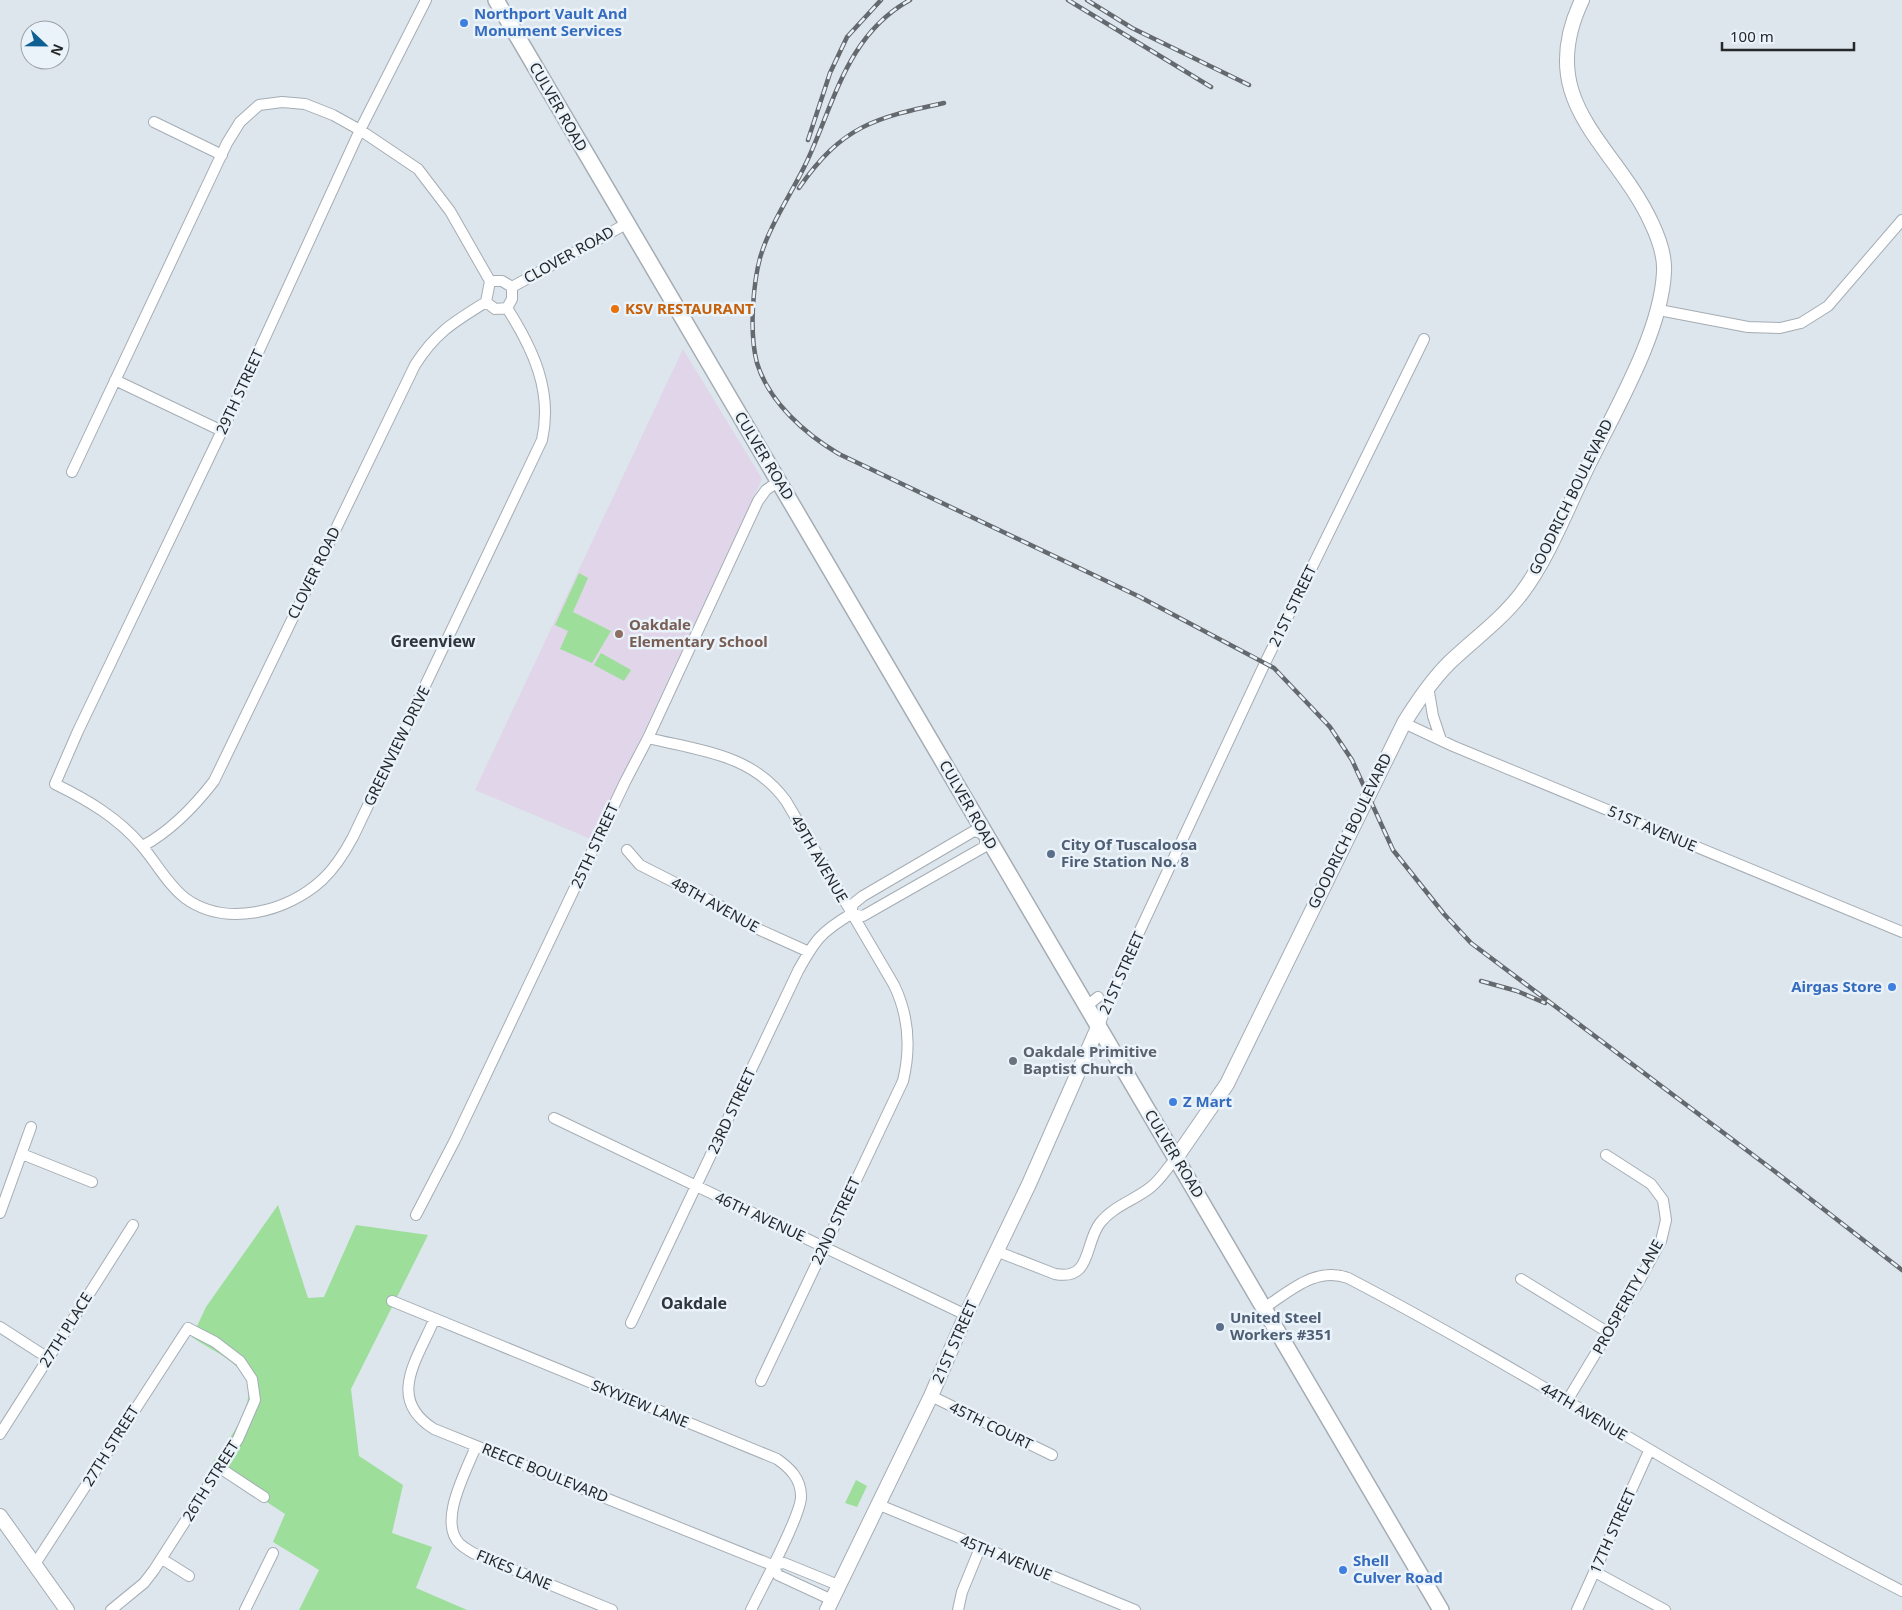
<svg xmlns="http://www.w3.org/2000/svg" width="1902" height="1610" viewBox="0 0 1902 1610" font-family="'Noto Sans',sans-serif">
	<style>
		.education { fill: #e0d5e9 }
		.green { fill: #9cde9a }
		.lines { fill: none; stroke-linecap: round; stroke-linejoin: round }
		.street-casing { stroke: #a5adb4; stroke-width: 12 }
		.secondary-casing { stroke: #a5adb4; stroke-width: 16 }
		.primary-casing { stroke: #a5adb4; stroke-width: 18 }
		.street { stroke: #fff; stroke-width: 10 }
		.secondary { stroke: #fff; stroke-width: 14 }
		.primary { stroke: #fff; stroke-width: 15 }
		.rail-casing { stroke: #64696d; stroke-width: 4.5 }
		.rail { stroke: #eaf2fa; stroke-width: 2.5; stroke-dasharray: 8; stroke-linecap: butt }
		.shop-dot { fill: #3f7fe0; stroke: #eaf2fa; stroke-width: 2 }
		.food-dot { fill: #e8710a; stroke: #eaf2fa; stroke-width: 2 }
		.education-dot { fill: #8d6e63; stroke: #eaf2fa; stroke-width: 2 }
		.service-dot { fill: #5c6f8a; stroke: #eaf2fa; stroke-width: 2 }
		.worship-dot { fill: #6b7280; stroke: #eaf2fa; stroke-width: 2 }
		.labels { text-anchor: middle; stroke-width: 5; stroke-linejoin: round; paint-order: stroke }
		.shop-label { font-size: 15px; font-weight: bold; fill: #366cbe; stroke: #eaf2fa; text-anchor: start }
		.street-label { font-size: 15px; fill: #25282a; stroke: #eaf2fa }
		.food-label { font-size: 15px; font-weight: bold; fill: #c56008; stroke: #eaf2fa; text-anchor: start }
		.education-label { font-size: 15px; font-weight: bold; fill: #785e54; stroke: #eaf2fa; text-anchor: start }
		.service-label { font-size: 15px; font-weight: bold; fill: #4e5e75; stroke: #eaf2fa; text-anchor: start }
		.worship-label { font-size: 15px; font-weight: bold; fill: #5b616d; stroke: #eaf2fa; text-anchor: start }
		.neighbourhood-label { font-size: 16px; font-weight: bold; fill: #2f353b; stroke: #eaf2fa }
	</style>
	<rect width="100%" height="100%" fill="#dde5ed"/>
	<!-- education -->
	<path class="education" d="M683,349L762,479L593,840L475,790Z"/>
	<!-- green -->
	<path class="green" d="M579,573L588,578L573,612L611,631L592,663L560,649L568,631L555,625Z
		M601,653L631,670L624,681L594,665Z
		M278,1205L308,1298L324,1297L356,1225L428,1235L351,1389L359,1456L403,1485L392,1533L432,1547L416,1588L467,1610H299L319,1570L273,1542L285,1514L211,1465C228,1439 268,1396 237,1367C225,1355 206,1347 192,1337L206,1307Z
		M856,1480L867,1486L857,1507L845,1503Z"/>
	<g class="lines">
		<defs>
			<path id="street" d="M426,0L360,130L229,416L78,731L55,784C88,800 118,818 141,845C156,862 167,884 185,898C226,928 287,912 322,880C335,868 345,852 353,837L542,440C553,391 533,349 507,308
				M154,122L222,155
				M490,281H502L512,287V299L507,308L495,309L486,302Z
				M512,287L626,224
				M1659,310L1748,327L1780,328L1801,323L1828,306L1902,220
				M115,380L222,431
				M72,472L227,143L240,122L259,105L282,102L305,104L333,115L360,130L418,169L450,211L490,281
				M1428,686L1433,716L1441,740
				M1404,723L1453,746L1902,932
				M648,738C701,751 752,754 786,801L894,985C909,1016 911,1048 903,1081L761,1381
				M143,846C172,830 194,807 214,781L415,365C436,332 454,322 486,302
				M627,850L640,865L715,903L758,929L809,952
				M1087,1006L1098,997
				M1099,1025L1127,958L1265,663L1424,339
				M554,1118L966,1315
				M22,1154L92,1182
				M0,1213L31,1127
				M416,1215L455,1140L625,782L648,738L758,501L766,490L779,481
				M996,1251L1055,1274C1092,1281 1084,1244 1100,1223C1113,1206 1135,1200 1151,1187C1161,1179 1168,1167 1176,1158
				M1521,1279L1609,1333
				M392,1301L777,1459C790,1468 801,1479 801,1496C802,1514 761,1589 751,1610
				M1264,1308C1290,1291 1316,1266 1348,1278C1536,1376 1713,1494 1902,1591
				M434,1320C417,1360 386,1399 434,1429L772,1565L784,1563L838,1585
				M631,1323L798,971C815,940 821,932 851,914L863,916L984,847L987,835L974,831L863,896L853,904L851,914
				M0,1327L48,1358
				M931,1396L1052,1455
				M1567,1401L1638,1283L1661,1241L1666,1220L1663,1200L1651,1184L1606,1155
				M0,1434L133,1225
				M476,1446C467,1470 437,1522 460,1544C464,1548 469,1550 473,1553L612,1610
				M220,1468L264,1497
				M877,1504L1135,1610
				M162,1559L189,1576
				M35,1564L188,1328L215,1342L240,1361L252,1379L255,1400L238,1439L154,1570L144,1583L111,1610
				M772,1565L778,1575L832,1600
				M1595,1572L1665,1610
				M245,1610L273,1553
				M958,1610L962,1592L980,1548
				M1577,1610L1649,1451"/>
			<path id="secondary" d="M1176,1158L1227,1084L1404,723C1417,702 1431,681 1449,663C1473,640 1500,621 1521,594C1548,558 1565,513 1585,472C1612,415 1661,335 1664,272C1665,256 1659,239 1652,224C1615,143 1533,103 1582,0
				M0,1516L67,1610
				M827,1610L931,1396L966,1315L1029,1184L1099,1025"/>
			<path id="primary" d="M496,0L1441,1610"/>
		</defs>
		<!-- street casing -->
		<use href="#street" class="street-casing"/>
		<!-- secondary casing -->
		<use href="#secondary" class="secondary-casing"/>
		<!-- primary casing -->
		<use href="#primary" class="primary-casing"/>
		<!-- street -->
		<use href="#street" class="street"/>
		<!-- secondary -->
		<use href="#secondary" class="secondary"/>
		<!-- primary -->
		<use href="#primary" class="primary"/>
		<defs>
			<path id="rail" d="M910,0C848,34 835,100 808,159C793,192 770,223 760,258C756,273 754,290 753,306C752,325 752,344 757,363C769,402 805,434 839,454L1140,597L1274,668L1330,727L1352,760L1393,850L1444,914L1471,943L1773,1170L1902,1270
				M1068,0L1211,87
				M1087,0L1132,28L1249,85
				M808,140L830,73L847,37L881,0
				M799,188C842,126 874,118 944,103
				M1481,981L1517,991L1545,1003"/>
		</defs>
		<!-- rail casing -->
		<use href="#rail" class="rail-casing"/>
		<!-- rail -->
		<use href="#rail" class="rail"/>
	</g>
	<!-- markers -->
	<g class="shop-dot">
		<circle cx="464" cy="23" r="5"/>
		<circle cx="1892" cy="987" r="5"/>
		<circle cx="1173" cy="1102" r="5"/>
		<circle cx="1343" cy="1570" r="5"/>
	</g>
	<circle class="food-dot" cx="615" cy="309" r="5"/>
	<circle class="education-dot" cx="619" cy="634" r="5"/>
	<g class="service-dot">
		<circle cx="1051" cy="854" r="5"/>
		<circle cx="1220" cy="1327" r="5"/>
	</g>
	<circle class="worship-dot" cx="1013" cy="1061" r="5"/>
	<g class="labels">
		<!-- shop labels -->
		<g class="shop-label">
			<text x="474" y="19">Northport Vault And<tspan x="474" dy="17">Monument Services</tspan></text>
			<text x="1882" y="992" text-anchor="end">Airgas Store</text>
			<text x="1183" y="1107">Z Mart</text>
			<text x="1353" y="1566">Shell<tspan x="1353" dy="17">Culver Road</tspan></text>
		</g>
		<!-- street labels -->
		<g class="street-label">
			<text transform="translate(558 107) rotate(60)" y="5">CULVER ROAD</text>
			<text transform="translate(569 255) rotate(-29)" y="5">CLOVER ROAD</text>
			<text transform="translate(240 392) rotate(-65)" y="5">29TH STREET</text>
			<text transform="translate(764 456) rotate(59)" y="5">CULVER ROAD</text>
			<text transform="translate(1571 497) rotate(-64)" y="5">GOODRICH BOULEVARD</text>
			<text transform="translate(314 573) rotate(-64)" y="5">CLOVER ROAD</text>
			<text transform="translate(1293 606) rotate(-64)" y="5">21ST STREET</text>
			<text transform="translate(397 746) rotate(-64)" y="5">GREENVIEW DRIVE</text>
			<text transform="translate(968 805) rotate(60)" y="5">CULVER ROAD</text>
			<text transform="translate(1652 829) rotate(23)" y="5">51ST AVENUE</text>
			<text transform="translate(1350 831) rotate(-64)" y="5">GOODRICH BOULEVARD</text>
			<text transform="translate(595 846) rotate(-65)" y="5">25TH STREET</text>
			<text transform="translate(819 859) rotate(60)" y="5">49TH AVENUE</text>
			<text transform="translate(715 905) rotate(29)" y="5">48TH AVENUE</text>
			<text transform="translate(1122 973) rotate(-66)" y="5">21ST STREET</text>
			<text transform="translate(732 1111) rotate(-65)" y="5">23RD STREET</text>
			<text transform="translate(1174 1154) rotate(59)" y="5">CULVER ROAD</text>
			<text transform="translate(760 1217) rotate(25)" y="5">46TH AVENUE</text>
			<text transform="translate(836 1221) rotate(-65)" y="5">22ND STREET</text>
			<text transform="translate(1628 1297) rotate(-61)" y="5">PROSPERITY LANE</text>
			<text transform="translate(66 1330) rotate(-58)" y="5">27TH PLACE</text>
			<text transform="translate(955 1342) rotate(-66)" y="5">21ST STREET</text>
			<text transform="translate(640 1404) rotate(22)" y="5">SKYVIEW LANE</text>
			<text transform="translate(1584 1412) rotate(31)" y="5">44TH AVENUE</text>
			<text transform="translate(991 1426) rotate(26)" y="5">45TH COURT</text>
			<text transform="translate(111 1446) rotate(-58)" y="5">27TH STREET</text>
			<text transform="translate(545 1473) rotate(22)" y="5">REECE BOULEVARD</text>
			<text transform="translate(211 1481) rotate(-58)" y="5">26TH STREET</text>
			<text transform="translate(1613 1531) rotate(-66)" y="5">17TH STREET</text>
			<text transform="translate(1006 1558) rotate(22)" y="5">45TH AVENUE</text>
			<text transform="translate(514 1570) rotate(23)" y="5">FIKES LANE</text>
		</g>
		<!-- food labels -->
		<g class="food-label">
			<text x="625" y="314">KSV RESTAURANT</text>
		</g>
		<!-- education labels -->
		<g class="education-label">
			<text x="629" y="630">Oakdale<tspan x="629" dy="17">Elementary School</tspan></text>
		</g>
		<!-- service labels -->
		<g class="service-label">
			<text x="1061" y="850">City Of Tuscaloosa<tspan x="1061" dy="17">Fire Station No. 8</tspan></text>
			<text x="1230" y="1323">United Steel<tspan x="1230" dy="17">Workers #351</tspan></text>
		</g>
		<!-- worship labels -->
		<g class="worship-label">
			<text x="1023" y="1057">Oakdale Primitive<tspan x="1023" dy="17">Baptist Church</tspan></text>
		</g>
		<!-- neighbourhood labels -->
		<g class="neighbourhood-label">
			<text x="433" y="647">Greenview</text>
			<text x="694" y="1309">Oakdale</text>
		</g>
	</g>
	<!-- north arrow -->
	<g transform="translate(45 45) rotate(112)"><circle r="24" fill="#eaf2fa" stroke="#9ba1a7"/>
	<path d="M0-4L9 19L0 12L-9 19Z" fill="#0f6092"/>
	<text y="-8" font-size="14" font-weight="bold" text-anchor="middle" fill="#25282a">N</text>
	</g>
	<!-- scale -->
	<path d="M1722 42v8h132v-8" fill="none" stroke="#25282a" stroke-width="2.5"/>
	<text x="1730" y="42" font-size="15" fill="#25282a" stroke="#eaf2fa" stroke-width="4" paint-order="stroke">100 m</text>
</svg>
